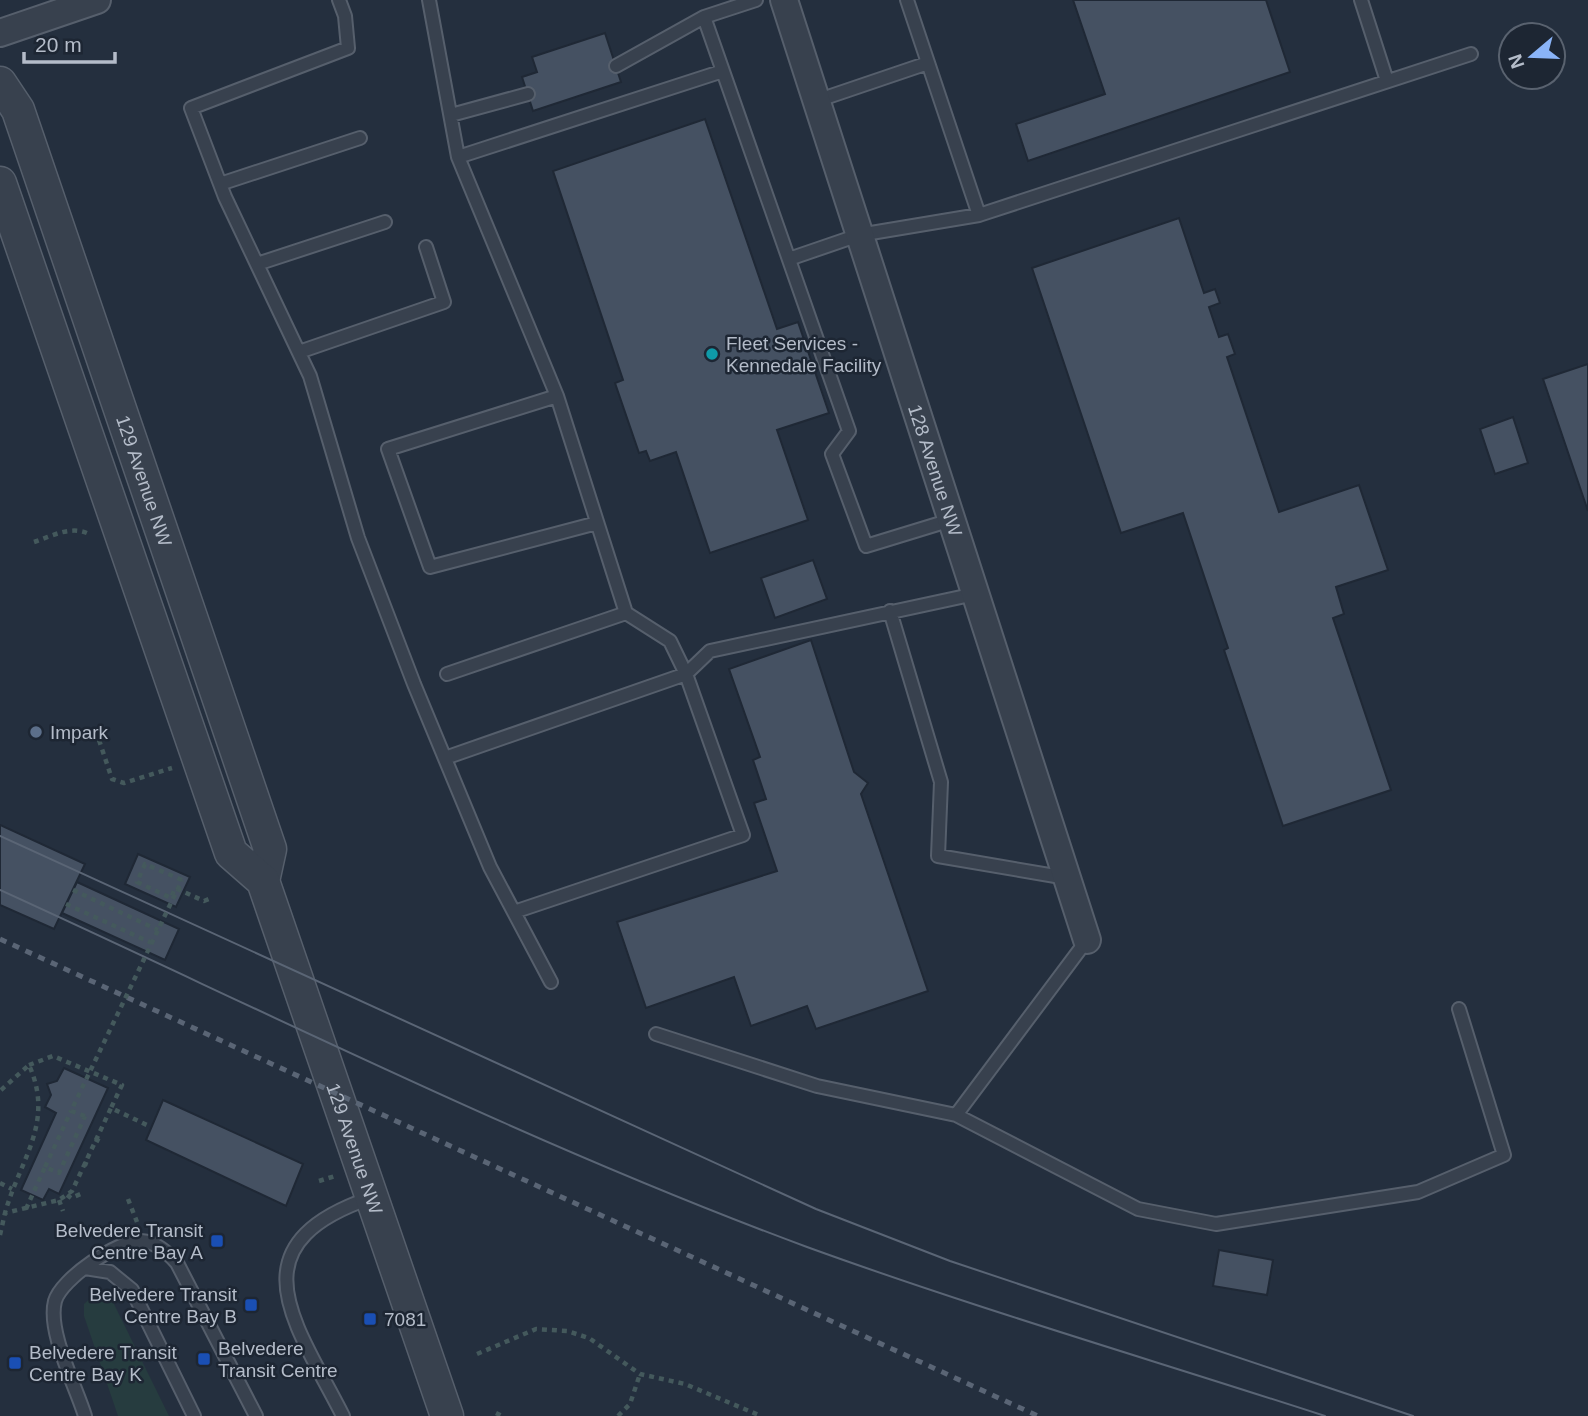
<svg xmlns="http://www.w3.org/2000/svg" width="1588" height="1416" viewBox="0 0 1588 1416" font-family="Helvetica,sans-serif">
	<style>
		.green { fill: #263c3f }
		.building { fill: #455162; stroke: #1f2835; stroke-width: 2 }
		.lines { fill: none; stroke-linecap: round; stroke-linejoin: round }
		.service-casing { stroke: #565f6c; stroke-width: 16 }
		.minor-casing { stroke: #565f6c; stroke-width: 30 }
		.tertiary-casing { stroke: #565f6c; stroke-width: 35 }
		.path { stroke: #44595c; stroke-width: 4.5; stroke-dasharray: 5 5; stroke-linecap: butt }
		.service { stroke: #38414e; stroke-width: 12 }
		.minor { stroke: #38414e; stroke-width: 26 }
		.tertiary { stroke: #38414e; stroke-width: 32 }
		.tram { stroke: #5a6575; stroke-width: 2 }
		.rail { stroke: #5a6575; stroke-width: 5; stroke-dasharray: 7 7; stroke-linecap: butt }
		.path-bridge { stroke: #44595c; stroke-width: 4.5; stroke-dasharray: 5 5; stroke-linecap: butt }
		.culture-dot { fill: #0f9aa8; stroke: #1d2633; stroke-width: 2.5 }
		.service-dot { fill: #5c6f8a; stroke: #1d2633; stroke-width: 2.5 }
		.transit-dot { fill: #1a4fb4; stroke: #1d2633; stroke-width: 2.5 }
		.labels { text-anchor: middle; stroke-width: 5; stroke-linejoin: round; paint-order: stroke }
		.poi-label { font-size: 19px; fill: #b4bcc9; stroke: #1d2633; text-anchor: start }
		.street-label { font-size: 19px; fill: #b4bcc9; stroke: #1d2633 }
	</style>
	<rect width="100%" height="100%" fill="#242f3e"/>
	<!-- green -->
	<path class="green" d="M103,1294L113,1302L169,1416H118L84,1316V1304L93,1296Z"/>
	<!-- building -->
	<path class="building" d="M1073,0H1266L1290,72L1028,161L1016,124L1105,94Z
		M605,33L621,82L533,111L522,77L537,72L532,57Z
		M705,119L777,329L798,322L829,413L777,430L808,520L710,553L676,452L650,461L646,451L639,453L615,383L623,380L553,171Z
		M1179,218L1204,293L1215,289L1220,303L1209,307L1219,337L1228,334L1235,354L1227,357L1279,512L1359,485L1388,570L1336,587L1344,614L1333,618L1391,790L1283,826L1224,650L1228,648L1183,513L1121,533L1032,268Z
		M1588,364V511L1543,379Z
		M1513,417L1528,463L1495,474L1480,429Z
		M813,560L827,599L775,618L761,578Z
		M811,640L854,772L868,783L861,794L928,991L816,1029L807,1006L751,1026L734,977L646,1008L617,922L777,871L754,803L766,799L753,760L760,757L729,669Z
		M0,825L85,864L54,929L0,905Z
		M138,854L190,877L176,907L125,884Z
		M77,882L179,929L165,960L62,913Z
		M64,1068L108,1088L59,1194L49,1189L43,1200L21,1190L56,1113L45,1107L51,1095L47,1084L57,1081Z
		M163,1100L303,1164L286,1206L146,1140Z
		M1219,1250L1273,1260L1267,1295L1213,1286Z"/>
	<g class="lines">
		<defs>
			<path id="service" d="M339,0L345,16L348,48L191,108L225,197L310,376L358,538L414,684L490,867L551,982
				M429,0L458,157L557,396L626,613L447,674
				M756,0L704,17L849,431L832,454L866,546L951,520
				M907,0L979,215L1471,54
				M1361,0L1387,81
				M616,66L704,17
				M816,101L928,63
				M451,115L528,94
				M458,157L723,71
				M220,184L360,138
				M789,259L859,235L979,215
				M257,264L385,222
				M299,352L444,302L426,247
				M557,396L388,449L430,567L597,523
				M890,611L941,782L938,856L1067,878
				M445,758L686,674L710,651L975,594
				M514,912L743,835L686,674L670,641L626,613
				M656,1034L817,1086L956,1115L1087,940
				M956,1115L1138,1209L1216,1224L1418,1192L1504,1155L1459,1009
				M85,1268L110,1272L132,1290L194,1416
				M85,1416C76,1386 47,1332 55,1301C61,1279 118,1240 141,1241C156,1242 167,1252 177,1263L256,1416
				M343,1416C297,1325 231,1246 370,1198"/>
			<g id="minor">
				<path id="s1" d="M784,0L1087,940"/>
				<path d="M0,33L97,0"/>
			</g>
			<g id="tertiary">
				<path id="s2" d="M0,83L18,110L270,849L263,881"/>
				<path id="s3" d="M0,183L231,853L263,881L447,1416"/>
			</g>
		</defs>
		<!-- service casing -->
		<use href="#service" class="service-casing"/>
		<!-- minor casing -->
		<use href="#minor" class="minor-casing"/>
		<!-- tertiary casing -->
		<use href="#tertiary" class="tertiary-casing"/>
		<!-- path -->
		<path class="path" d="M34,542C52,536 71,525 89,534
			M99,740L112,779L124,783L172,768
			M182,880L145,864L137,882L171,898L175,888L204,901L209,899
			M73,890L158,930
			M66,904L152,943
			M29,1065L53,1056L122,1085L111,1108
			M1,1090L29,1065C55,1123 20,1159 5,1213
			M95,1139L101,1142
			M83,1163L91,1166
			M45,1167L71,1111
			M319,1181L335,1176
			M0,1183L12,1189
			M67,1195L71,1198L83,1193
			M128,1199L137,1222
			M59,1200L63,1211
			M26,1209L45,1167L59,1173L85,1116
			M0,1235L5,1213L59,1200L72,1191L111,1108L149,1126
			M477,1354L536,1329L567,1331L589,1338L640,1374L685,1384L761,1416
			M496,1413L502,1416
			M618,1416L630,1404L640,1374"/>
		<!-- service -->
		<use href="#service" class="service"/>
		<!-- minor -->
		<use href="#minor" class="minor"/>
		<!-- tertiary -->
		<use href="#tertiary" class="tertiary"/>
		<!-- tram -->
		<path class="tram" d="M0,836L816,1209L950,1261L1413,1416
			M0,890C267,1012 531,1145 807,1247C978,1309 1153,1360 1325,1416"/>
		<!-- rail -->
		<path class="rail" d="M0,939L1038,1416"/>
		<!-- path-bridge -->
		<path class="path-bridge" d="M85,1116L71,1111L182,880"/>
	</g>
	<!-- markers -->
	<circle class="culture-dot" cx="712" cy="354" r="7"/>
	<circle class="service-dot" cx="36" cy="732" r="7"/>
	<g class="transit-dot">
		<rect x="210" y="1234" width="14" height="14" rx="3.5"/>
		<rect x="244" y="1298" width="14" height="14" rx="3.5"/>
		<rect x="363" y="1312" width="14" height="14" rx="3.5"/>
		<rect x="197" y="1352" width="14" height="14" rx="3.5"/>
		<rect x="8" y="1356" width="14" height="14" rx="3.5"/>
	</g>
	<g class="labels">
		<!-- poi labels -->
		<g class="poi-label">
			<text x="726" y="350">Fleet Services -<tspan x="726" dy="22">Kennedale Facility</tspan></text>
			<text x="50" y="739">Impark</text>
			<text x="203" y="1237" text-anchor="end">Belvedere Transit<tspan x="203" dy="22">Centre Bay A</tspan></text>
			<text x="237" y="1301" text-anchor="end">Belvedere Transit<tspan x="237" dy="22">Centre Bay B</tspan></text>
			<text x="384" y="1326">7081</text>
			<text x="218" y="1355">Belvedere<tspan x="218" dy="22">Transit Centre</tspan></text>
			<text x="29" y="1359">Belvedere Transit<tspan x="29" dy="22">Centre Bay K</tspan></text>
		</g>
		<!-- street labels -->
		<g class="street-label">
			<text dy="7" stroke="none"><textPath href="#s1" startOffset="494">128 Avenue NW</textPath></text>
			<text dy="7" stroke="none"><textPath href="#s2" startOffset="424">129 Avenue NW</textPath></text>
			<text dy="7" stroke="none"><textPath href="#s3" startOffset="1034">129 Avenue NW</textPath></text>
		</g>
	</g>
	<!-- north arrow -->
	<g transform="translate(1532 56) rotate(251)"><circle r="33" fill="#1d2633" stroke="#59626f" stroke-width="2"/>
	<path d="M0-5L12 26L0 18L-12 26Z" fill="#8ab4f8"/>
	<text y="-10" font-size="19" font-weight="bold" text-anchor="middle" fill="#b4bcc9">N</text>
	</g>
	<!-- scale -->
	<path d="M24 52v10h91v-10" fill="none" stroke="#b4bcc9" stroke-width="3.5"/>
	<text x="35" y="52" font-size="21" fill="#b4bcc9" stroke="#1d2633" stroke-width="5" paint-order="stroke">20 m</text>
</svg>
